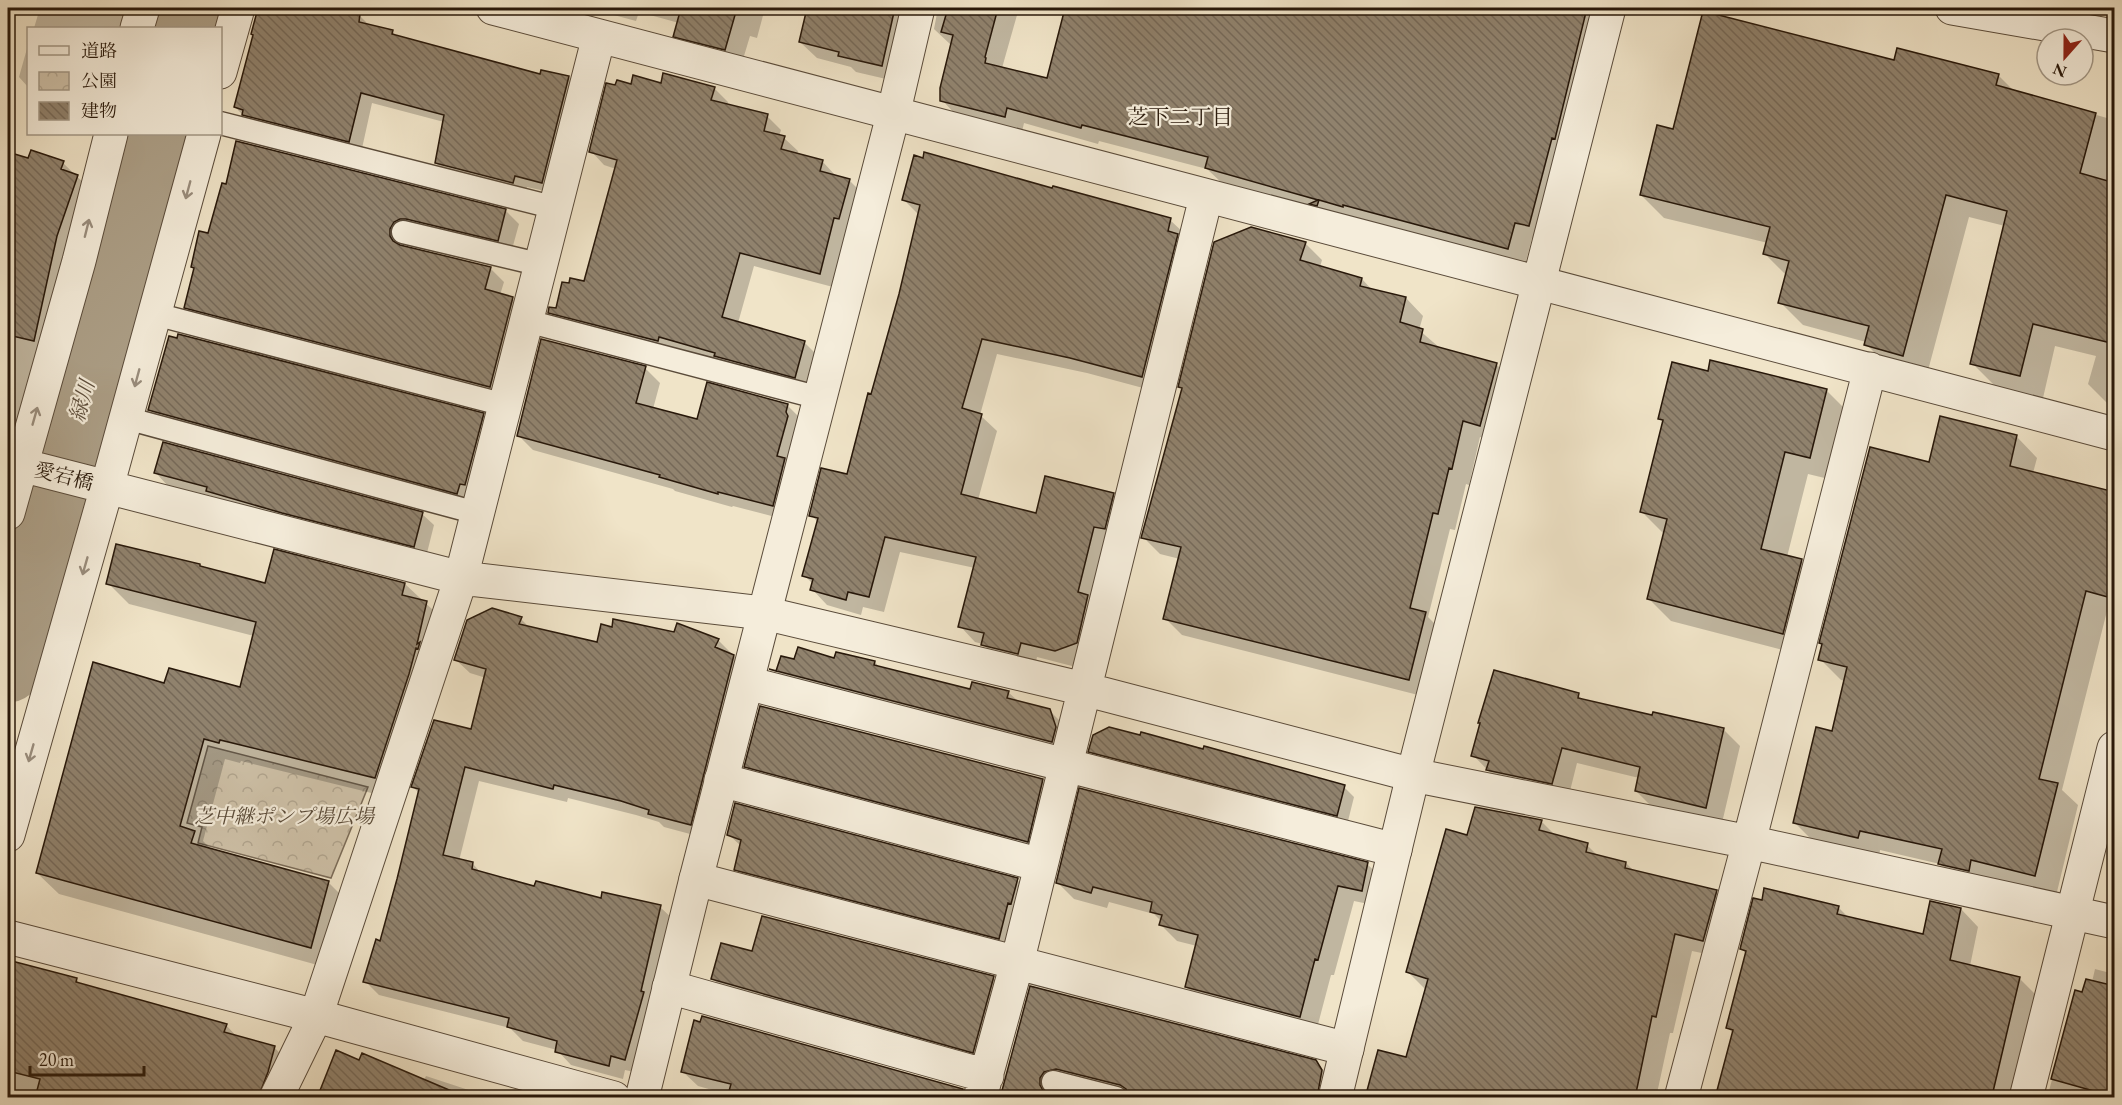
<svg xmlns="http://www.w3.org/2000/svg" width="2122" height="1105" viewBox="0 0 2122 1105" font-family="'EB Garamond','Noto Serif JP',serif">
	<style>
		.park { fill: url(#park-crowns); stroke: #7b6c59; stroke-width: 1.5 }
		.shadow { fill: #0003 }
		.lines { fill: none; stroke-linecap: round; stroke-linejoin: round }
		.river { stroke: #ac9f87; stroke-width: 69 }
		.building { fill: url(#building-back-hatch); stroke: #28180a; stroke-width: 1.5 }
		.service-casing { stroke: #5a4b3a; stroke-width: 25 }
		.minor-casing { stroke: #5a4b3a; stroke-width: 35 }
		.tertiary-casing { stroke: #5a4b3a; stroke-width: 35 }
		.service { stroke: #f5eddb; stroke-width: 22 }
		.minor { stroke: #f5eddb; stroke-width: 33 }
		.tertiary { stroke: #f5eddb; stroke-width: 33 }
		.oneway { stroke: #998d7d }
		.labels { text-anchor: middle; stroke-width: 4.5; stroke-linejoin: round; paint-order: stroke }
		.street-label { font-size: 20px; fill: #28180a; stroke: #f5eddb }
		.park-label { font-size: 20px; font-style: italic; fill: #5a4b39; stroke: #f5eddb }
		.neighbourhood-label { font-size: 21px; fill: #28180a; stroke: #f5eddb }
		.water-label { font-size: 21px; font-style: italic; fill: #5d4e3c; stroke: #f5eddb }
	</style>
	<defs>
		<pattern id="park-crowns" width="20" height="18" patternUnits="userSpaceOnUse" patternTransform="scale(1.5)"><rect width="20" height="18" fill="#cec1a8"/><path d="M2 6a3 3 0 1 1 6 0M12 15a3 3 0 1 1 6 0" fill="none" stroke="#b1a58f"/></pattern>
		<pattern id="building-back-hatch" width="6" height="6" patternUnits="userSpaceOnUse" patternTransform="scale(1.5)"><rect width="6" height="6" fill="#90826d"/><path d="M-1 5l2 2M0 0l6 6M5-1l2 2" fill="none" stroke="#766958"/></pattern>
	</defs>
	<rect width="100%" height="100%" fill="#f0e4c8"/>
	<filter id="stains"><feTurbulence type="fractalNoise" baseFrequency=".00333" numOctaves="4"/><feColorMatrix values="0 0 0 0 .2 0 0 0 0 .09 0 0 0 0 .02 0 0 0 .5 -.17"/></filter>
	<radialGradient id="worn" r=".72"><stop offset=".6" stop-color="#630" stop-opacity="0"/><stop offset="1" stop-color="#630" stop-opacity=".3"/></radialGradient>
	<!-- park -->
	<path class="park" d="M208,746L368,787L331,878L198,843L202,827L187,823Z"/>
	<!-- shadow -->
	<path class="shadow" d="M40,8H131L124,28H34Z
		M264,8H330L360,16L370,26L392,31L397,37L541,76L542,72L569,77L580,89L554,193L527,187L525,194L448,175L436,163L444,122L372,103L361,153L247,119L235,107Z
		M588,8H765L757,38L750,36L741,66L692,53L675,36L679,23L639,12L636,21Z
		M809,8H927L899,82L856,72L851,67L817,58L800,42Z
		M938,8H1019L1002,68L1048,79L1065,8H1593L1546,242L1532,238L1525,265L1223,184L1207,169L1099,141L1098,144L1024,123L1022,132L958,117L942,100L951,45L934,29Z
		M28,45V87L19,77Z
		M1895,62L1998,75L2015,92L2114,120V408L2111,407L2088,384L2096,356L2055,346L2043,398L1995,386L1972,363L2005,226L1969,217L1926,378L1889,367L1866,344V342L1803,325L1780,302L1786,275L1765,254L1768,243L1664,218L1641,195L1674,130Z
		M632,85L714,88L728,102L727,106L767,116L781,130L779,137L784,138L798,151L797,155L822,161L835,175V177L850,181L863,194L833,287L754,266L738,323L804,342L818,356L809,390L563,326L550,312L557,310L585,283L616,169L604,165L591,151Z
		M237,143L506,211L519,224L511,253L403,243V247L490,268L504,282L500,295L512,298L526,312L503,400L199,321L186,307L195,269L192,267L209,235L227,186Z
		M8,153L29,160L63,163L92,191L27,435L8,444Z
		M903,199L1170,220L1186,235L1158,392L1087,373L997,354L980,415L997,431L978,500L1037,514L1113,495L1129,510L1092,659L1072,666L1037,657L1034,669L998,661L983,644L975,642L960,626L975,568L900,552L884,612L863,607L861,615L827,605L812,589L813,584L804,575L819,523L811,515L848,476L900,294L919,215Z
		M1305,243L1322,260L1320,267L1362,279L1373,291L1406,298L1423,316L1419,330L1440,348L1496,364L1513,381L1497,442L1480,437L1469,485L1466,484L1455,530L1450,529L1428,617L1442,631L1426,697L1182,635L1165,618L1180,559L1160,554L1143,537L1183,389L1180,387Z
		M645,368L660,383L653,409L698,421L787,405L802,420L787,520L733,506L732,507L675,491L673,489L533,450L518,435Z
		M1709,372L1826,390L1849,413L1833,480L1808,474L1787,557L1801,560L1824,583L1806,656L1671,621L1648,598L1665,535L1642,512L1664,423L1659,418Z
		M149,409L483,415L492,424L467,502L159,419Z
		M1942,418L2017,437L2037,458L2033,473L2114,494V613L2107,611L2062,790L2078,805L2056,896L1961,885L1940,864L1880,850L1879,858L1816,844L1795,823L1833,732L1845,681L1841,680L1820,659L1930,464Z
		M156,473L422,514L434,525L426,557L220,502L215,497L167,485Z
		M275,551L405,584L448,624L396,799L241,761L240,763L225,759L203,841L212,850L328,882L349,903L332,969L59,894L37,873L165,685L241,689L254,636L129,604L108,583L202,569L266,585Z
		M521,619L530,628L598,644L675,634L718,640L748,670L705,838L664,827L659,822L636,815L568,798L567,802L479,781L459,861L473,864L482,874L535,888L602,900L660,907L675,921L639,1073L625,1070L623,1079L571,1065L557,1050L523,1041L510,1028L379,995L365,981L381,943L419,793L413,787L472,731L486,678L470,673L455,659Z
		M782,657L795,661L835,659L875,662L880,668L971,691L1008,692L1018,701L1049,710L1059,720L1065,738L1062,751L781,679L774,672L777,673Z
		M1578,695L1584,701L1653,717L1654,714L1724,730L1740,746L1722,823L1652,807L1636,791L1639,778L1577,763L1568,799L1503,786L1473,755Z
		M1142,733L1286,769L1344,787L1354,797L1347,825L1100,761L1090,751L1142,736Z
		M746,766L1042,780L1050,788L1035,849L754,774Z
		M1541,821L1556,836L1587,845L1599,857L1626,863L1635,872L1716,891L1734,909L1721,957L1692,951L1673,1033H1670L1656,1098H1367L1407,1059L1426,990L1408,972L1468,837Z
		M728,834L1017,880L1027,889L1009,947L745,879L736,869L741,846Z
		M2114,855V871L2111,868Z
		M1367,864L1384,880L1378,906L1354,901L1334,975H1331L1316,1032L1203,1003L1186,987L1197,946L1177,941L1161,925L1162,922L1154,914L1109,902L1107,908L1074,899L1058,883Z
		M1838,907L1849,918L1924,936L1961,909L1978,927L1970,966L2019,978L2037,996L2013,1098H1717L1734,1034L1728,1028L1746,954L1742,949Z
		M753,953L993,978L1007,991L987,1065L727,993L713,979Z
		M14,963L76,979L82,986L226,1025L238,1038L274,1047L292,1066L282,1098H8V966Z
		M2095,969L2114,974V1098H2047L2076,992L2083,994L2092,982Z
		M1031,987L1315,1062L1333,1080L1337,1098H1117L1061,1089L1057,1098H1001Z
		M359,1062L424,1080L426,1076L493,1098H331Z
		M682,1071L962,1090L970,1098H729L730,1095L698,1086Z"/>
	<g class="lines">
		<!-- river -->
		<path class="river" d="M185,28L191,8
			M8,668L157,134"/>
	</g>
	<!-- building -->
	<path class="building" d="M258,8H336L360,14L359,22L393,30L392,34L540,74L541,70L569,76L542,183L515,176L513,183L435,163L444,115L361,93L349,142L242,115L243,110L234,107L253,35L251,34Z
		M681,8H737L725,50L673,37Z
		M807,8H876L894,12L882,66L838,56L839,52L799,42Z
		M948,8H998L985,57L986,58L985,63L1047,78L1065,8H1587L1555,139L1552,138L1529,226L1515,223L1508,249L1343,205V207L1319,200L1317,206L1309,204L1318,200L1205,168L1208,157L1082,125L1081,128L1007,108L1005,117L940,101V88L953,35L941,32Z
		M1703,11L1894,60L1897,48L1999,74L1996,85L2096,113L2080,173L2115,183V344L2033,324L2020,376L1970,364L2007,211L1946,195L1903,356L1864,345L1869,326L1778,303L1789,261L1763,254L1770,227L1640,195L1657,125L1673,129Z
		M663,73L715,87L711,100L768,114L764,131L785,136L781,149L823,160L820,171L850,179L839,219L834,218L820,274L740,253L722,317L805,341L795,378L714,356L715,353L659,337L658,341L548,313L549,307L556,308L562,282L569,283L570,278L584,281L617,160L589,152L606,83L615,85L617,80L631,84L633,75L661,83Z
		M236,141L506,209L498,241L406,219H400L394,222L390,229V236L393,241L400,245L491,267L485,289L513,297L490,387L184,308L194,268L191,267L199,231L208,233L222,183L226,184Z
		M31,150L64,161L61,169L78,175L57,236L34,341L8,335V152L28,158Z
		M924,152L1052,188L1053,186L1171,218L1168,231L1178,234L1142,377L1070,358L982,339L962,408L982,414L961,494L1036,513L1045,476L1114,493L1105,529L1094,527L1078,592L1088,595L1077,643L1055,651L1021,643L1018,654L981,645L984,633L958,627L976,557L885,537L869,597L848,592L846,600L810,590L813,579L802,576L818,518L809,516L821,468L847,474L868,393L871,394L899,294L920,205L902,200L914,155L923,158Z
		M1251,227L1306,242L1300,260L1362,278L1360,286L1406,297L1400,322L1423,329L1420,342L1497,363L1480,426L1463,421L1452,469L1449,468L1438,514L1433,513L1410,608L1426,612L1409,680L1163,619L1181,547L1141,538L1182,388L1178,387L1214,242Z
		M178,334L484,413L465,485L460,484L457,494L148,410L169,336L177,338Z
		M541,339L646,366L636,403L697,419L707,382L788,404L786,412L788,416L777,456L785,458L773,506L718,492V494L659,477L660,475L517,436Z
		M1710,360L1827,389L1810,458L1785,452L1761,549L1802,559L1783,634L1647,599L1667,519L1640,512L1663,420L1658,419L1672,362L1708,371Z
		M1940,416L2017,435L2010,466L2115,492V599L2086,591L2039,779L2058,783L2035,876L1971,860L1969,871L1938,864L1942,849L1860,831L1858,838L1793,823L1816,727L1832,731L1847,667L1818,660L1822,644L1819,643L1870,447L1929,462Z
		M163,442L423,512L414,547L282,513L206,491L207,487L154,473Z
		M116,544L200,564V566L265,583L274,549L405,583L402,595L427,601L417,644L420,642L418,649L416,648L409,674L375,778L220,740L219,743L204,739L180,826L195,831L191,843L329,881L311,948L36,873L93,662L164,683L169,668L240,687L256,622L106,584Z
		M492,608L522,617L519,624L597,642L601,624L612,627L613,619L674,632L677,623L719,639L715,647L734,655L691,825L648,814L649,810L621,801L554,785L553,789L465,767L443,855L473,862L472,869L534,886L536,881L601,898L602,892L661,905L641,991L644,992L625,1060L611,1056L609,1066L555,1052L557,1041L507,1027L509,1018L363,982L376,939L380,941L397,879L419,789L411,787L434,720L471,729L486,669L454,660L467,620Z
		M798,647L834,658L836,652L875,661L874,665L970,689L972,682L1009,691L1007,698L1050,709L1056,727L1052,742L769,669L776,671L781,656L794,659Z
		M1494,670L1579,693L1578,698L1652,715L1653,712L1724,728L1706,808L1635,791L1640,767L1562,748L1552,784L1486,770L1489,761L1471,756L1480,723H1478Z
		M760,706L1043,779L1028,842L744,767Z
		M1109,727L1140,735L1141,732L1203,749L1204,746L1345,785L1337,816L1088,752L1093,735Z
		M1079,788L1368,862L1362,891L1338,886L1318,960L1315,959L1300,1017L1185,987L1198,935L1159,925L1162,915L1150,912L1152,902L1093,887L1091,893L1056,883Z
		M735,803L1018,878L1011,904L1008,903L999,939L734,870L741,840L727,835Z
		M1475,807L1542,820L1539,830L1588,843L1586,852L1626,862L1625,868L1717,890L1703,941L1675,934L1656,1017L1652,1016L1635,1098H1365L1378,1050L1406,1057L1428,979L1406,972L1427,897L1446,829L1467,835Z
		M1764,888L1839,906L1837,914L1923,934L1930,901L1961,908L1950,960L2020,977L1992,1096L1966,1090V1098H1715L1733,1030L1726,1028L1746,951L1740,949L1753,898L1762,900Z
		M762,916L994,976L973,1053L711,979L721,943L752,951Z
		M8,960L77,978L76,982L227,1024L224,1032L275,1046L268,1072L258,1098H35L40,1079L8,1071Z
		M2086,979L2115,986V1097L2051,1079L2075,990L2082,992Z
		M1030,986L1316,1060L1322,1070L1317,1098H1129L1126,1089L1120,1085L1056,1069L1044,1072L1040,1078V1085L1044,1092L1059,1098H1000Z
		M702,1016L963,1089L962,1098H727L731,1084L681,1072L694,1020L700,1022Z
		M336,1050L359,1060L362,1053L468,1098H317Z"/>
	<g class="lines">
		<defs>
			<path id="service" d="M220,123L556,208
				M403,232L542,265
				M155,314L505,405
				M527,321L820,398
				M126,418L477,513
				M1053,1082L1116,1098"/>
			<path id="minor" d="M493,8C1033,153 1574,291 2114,434
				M137,28L143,8
				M220,72L238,8
				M21,465L461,578L764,613L1084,689L1413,775L1749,842L2114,922
				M8,513L79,261L111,134
				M747,683L1395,850
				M721,780L1041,865
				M8,835L107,487L204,134
				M696,879L1347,1049
				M669,987L987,1076
				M276,1098L316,1016L461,578L599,36
				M980,1098L1017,963L1206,197
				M1681,1098L1749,842L1870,369"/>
			<path id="tertiary" d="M1952,8L2114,36
				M8,461L21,465
				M8,937L316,1016L614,1098
				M642,1098L696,879L893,115L918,8
				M1335,1098L1413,775L1609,8
				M2026,1098L2114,748"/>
		</defs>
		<!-- service casing -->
		<use href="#service" class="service-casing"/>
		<!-- minor casing -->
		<use href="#minor" class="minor-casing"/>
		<!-- tertiary casing -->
		<use href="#tertiary" class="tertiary-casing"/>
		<!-- service -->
		<use href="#service" class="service"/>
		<!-- minor -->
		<use href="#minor" class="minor"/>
		<!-- tertiary -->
		<use href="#tertiary" class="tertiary"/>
	</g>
	<!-- one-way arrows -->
	<defs><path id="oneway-shaft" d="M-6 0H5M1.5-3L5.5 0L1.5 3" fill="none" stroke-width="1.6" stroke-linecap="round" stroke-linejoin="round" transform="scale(1.5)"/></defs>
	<g class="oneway">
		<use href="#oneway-shaft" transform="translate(188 190) rotate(105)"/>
		<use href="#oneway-shaft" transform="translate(87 228) rotate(-76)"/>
		<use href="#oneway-shaft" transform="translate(137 378) rotate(105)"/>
		<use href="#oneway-shaft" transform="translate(35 416) rotate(-74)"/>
		<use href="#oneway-shaft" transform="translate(85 566) rotate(106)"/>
		<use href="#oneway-shaft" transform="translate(31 753) rotate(106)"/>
	</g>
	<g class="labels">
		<!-- street labels -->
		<g class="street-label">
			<text transform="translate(64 476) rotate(14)" y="7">愛宕橋</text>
		</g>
		<!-- park labels -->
		<g class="park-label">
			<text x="284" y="823">芝中継ポンプ場広場</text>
		</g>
		<!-- neighbourhood labels -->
		<g class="neighbourhood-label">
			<text x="1180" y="124">芝下二丁目</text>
		</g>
		<!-- water labels -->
		<g class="water-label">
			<text transform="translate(82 401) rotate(-74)" y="7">緑川</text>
		</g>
	</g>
	<!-- margin -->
	<rect width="2122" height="1105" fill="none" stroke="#f0e4c8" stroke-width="30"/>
	<rect x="9" y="9" width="2104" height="1087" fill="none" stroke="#28180a" stroke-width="3"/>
	<rect x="15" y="15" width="2092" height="1075" fill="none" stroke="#28180a" stroke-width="1.5"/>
	<!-- legend -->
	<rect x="27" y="27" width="195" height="108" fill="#f5eddb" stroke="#a39887" stroke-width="1.5"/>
	<rect x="39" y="46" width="30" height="9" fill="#f5eddb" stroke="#a39887" stroke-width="1.5"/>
	<text x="81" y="57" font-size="18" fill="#28180a">道路</text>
	<rect x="39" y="72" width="30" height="18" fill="url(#park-crowns)" stroke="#a39887" stroke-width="1.5"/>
	<text x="81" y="87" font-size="18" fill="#28180a">公園</text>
	<rect x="39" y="102" width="30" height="18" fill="url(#building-back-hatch)" stroke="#a39887" stroke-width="1.5"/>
	<text x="81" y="117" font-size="18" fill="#28180a">建物</text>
	<!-- north arrow -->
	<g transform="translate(2065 57) rotate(201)"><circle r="28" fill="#f5eddb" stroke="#a39887" stroke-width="1.5"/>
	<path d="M0-4.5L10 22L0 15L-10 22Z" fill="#8f2418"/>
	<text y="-9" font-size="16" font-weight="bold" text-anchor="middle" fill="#28180a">N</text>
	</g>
	<!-- scale -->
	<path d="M30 1066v9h114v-9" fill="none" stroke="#28180a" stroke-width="3"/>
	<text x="39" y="1066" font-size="18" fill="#28180a" stroke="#f5eddb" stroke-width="4.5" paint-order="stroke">20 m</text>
	<rect width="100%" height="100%" filter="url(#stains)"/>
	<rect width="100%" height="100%" fill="url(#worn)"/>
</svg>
